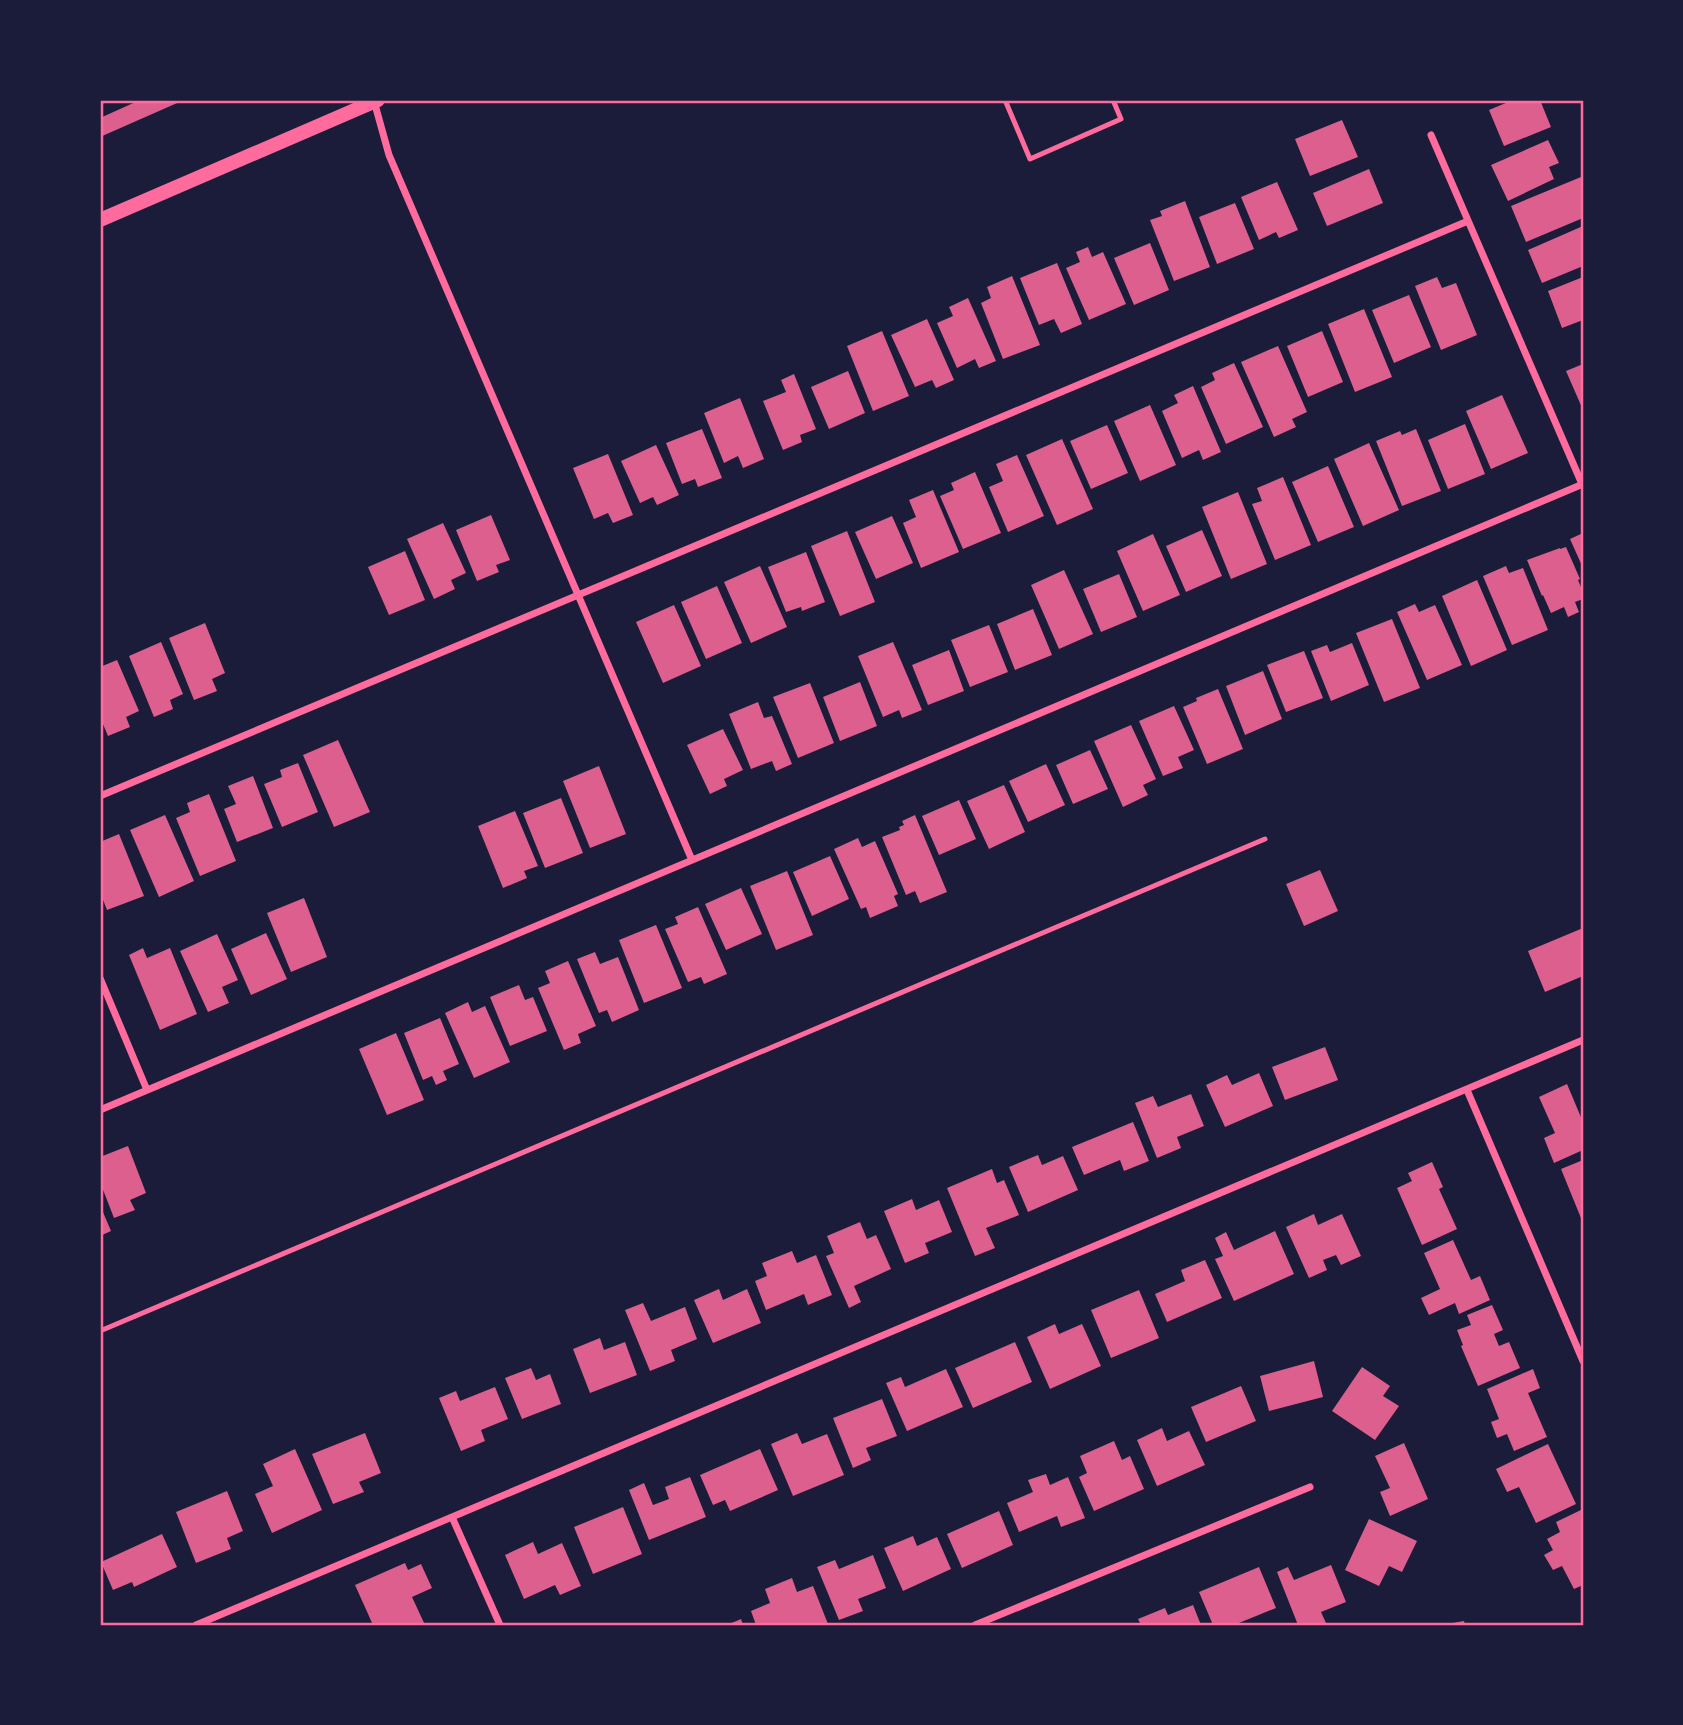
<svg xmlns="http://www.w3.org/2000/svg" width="1683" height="1725" viewBox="0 0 1683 1725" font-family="Quicksand,sans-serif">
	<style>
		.building { fill: #dd5f8e }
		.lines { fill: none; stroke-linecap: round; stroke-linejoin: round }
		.service { stroke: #ff6b9d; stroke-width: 5 }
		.minor { stroke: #ff6b9d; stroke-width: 7 }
		.secondary { stroke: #ff6b9d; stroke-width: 14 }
		.neatline { fill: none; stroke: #ff6b9d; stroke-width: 2.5 }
	</style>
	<rect width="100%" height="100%" fill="#1b1b3a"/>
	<!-- building -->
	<path class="building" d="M140,100H184L100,137V118Z
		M1513,100H1540L1551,127L1504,146L1489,110Z
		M1342,120L1358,157L1310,176L1295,139Z
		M1548,140L1559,163L1549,167L1554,179L1508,201L1491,165Z
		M1369,169L1383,203L1327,226L1313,193Z
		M1581,177L1583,182V218L1526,242L1511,206Z
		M1277,182L1298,230L1279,238L1276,232L1259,240L1241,197Z
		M1185,201L1210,267L1174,281L1150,220L1162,216L1160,211Z
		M1235,203L1254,249L1217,264L1199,217Z
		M1583,226V266L1542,283L1528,250Z
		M1150,243L1169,290L1134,305L1114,258Z
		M1088,247L1092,257L1103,252L1126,304L1089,320L1066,268L1080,262L1076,252Z
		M1057,263L1082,324L1061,333L1054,319L1039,325L1020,278Z
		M1012,276L1040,345L1003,359L981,303L991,298L987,287Z
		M1437,277L1442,288L1456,283L1477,335L1441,350L1415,286Z
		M1583,277V320L1562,328L1548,291Z
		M1409,295L1431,347L1394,363L1372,310Z
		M968,298L996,361L979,368L975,359L957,368L937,323L953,316L949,307Z
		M1364,309L1392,377L1355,392L1328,324Z
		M927,319L954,380L936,388L932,380L915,387L891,335Z
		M882,331L909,396L873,411L847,346Z
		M1322,331L1343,382L1308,397L1287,346Z
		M1278,346L1307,412L1292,419L1296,427L1274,437L1241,362Z
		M1234,363L1263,427L1226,444L1201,387L1215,380L1212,373Z
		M1583,364V410L1566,371Z
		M848,371L865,413L829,429L811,387Z
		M794,374L816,429L800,435L802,442L783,450L763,401L786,392L781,380Z
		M1193,386L1221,452L1203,460L1199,450L1182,458L1162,411L1178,403L1174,395Z
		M1502,395L1528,453L1491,469L1466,411Z
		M740,398L764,459L743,468L738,456L724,463L704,413Z
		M1150,405L1176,465L1140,481L1114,421Z
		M1465,424L1485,474L1448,489L1428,440Z
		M1107,425L1128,473L1091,489L1070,441Z
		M702,429L722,478L698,487L695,479L682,484L666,443Z
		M1416,429L1441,491L1402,506L1376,441L1400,431L1402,435Z
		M1062,439L1093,509L1057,525L1026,455Z
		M1369,443L1399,510L1363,526L1334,459Z
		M656,445L679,495L657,505L653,497L640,503L621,461Z
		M608,454L633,515L613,523L608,513L594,519L573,468Z
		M1017,455L1044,516L1008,532L989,487L1003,481L996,464Z
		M1328,466L1354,527L1318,542L1292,482Z
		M975,472L1001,533L963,549L940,496L954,490L951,483Z
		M1283,477L1311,545L1275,560L1252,504L1262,501L1257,488Z
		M933,490L959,552L921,568L903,523L916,517L909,500Z
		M1238,492L1267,564L1231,579L1202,507Z
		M491,515L510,560L496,565L499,572L477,581L456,530Z
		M892,516L913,563L876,579L855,532Z
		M443,523L466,573L451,580L455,589L434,599L407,539Z
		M1202,530L1222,576L1186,592L1166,546Z
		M847,531L875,602L840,616L811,546Z
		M1583,533V568L1570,539Z
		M1153,534L1180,595L1143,611L1117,551Z
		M1566,547L1580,579L1578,580L1583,592V599L1575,602L1579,612L1568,617L1564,607L1551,613L1543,595L1542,596L1527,560L1560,548V549Z
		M405,551L425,600L389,615L368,567Z
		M806,552L825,602L802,611L801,607L786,612L768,567Z
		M760,566L787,627L751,643L724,582Z
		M1506,566L1509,573L1523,568L1548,630L1512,645L1483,576Z
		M1064,570L1093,634L1059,649L1031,585Z
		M1119,574L1137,617L1101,632L1083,589Z
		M1477,580L1507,650L1471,666L1442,596Z
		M717,586L742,643L706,659L681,602Z
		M1415,604L1419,612L1435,605L1462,665L1427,680L1397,612Z
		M674,605L701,666L663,683L636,622Z
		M1033,609L1052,655L1015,670L997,624Z
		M1392,619L1420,688L1384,702L1356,633Z
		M205,623L225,673L212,679L217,691L194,700L169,638Z
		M989,625L1008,672L970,687L951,640Z
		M161,642L183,694L170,700L173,709L154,717L129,656Z
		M893,642L922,710L902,718L899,710L883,717L858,656Z
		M1352,643L1369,685L1331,701L1311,651L1327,645L1330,652Z
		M949,650L964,691L928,705L912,665Z
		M1304,651L1323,698L1286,712L1267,665Z
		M117,660L139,711L126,717L130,727L108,736L100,717V667Z
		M1263,671L1282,719L1245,735L1226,686Z
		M860,682L877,726L840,741L823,697Z
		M810,683L834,743L798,758L773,697Z
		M1218,689L1243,749L1207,764L1183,707L1197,701L1196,698Z
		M758,702L764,718L772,716L792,764L776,771L772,761L751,769L729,714Z
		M1174,706L1194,750L1178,757L1183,768L1163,776L1139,721Z
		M1131,725L1156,779L1143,785L1148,795L1123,807L1094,741Z
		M723,729L743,770L724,779L727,786L710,794L687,745Z
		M338,740L370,812L334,827L303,755Z
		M1090,750L1108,789L1073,804L1056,765Z
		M298,763L318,812L282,827L264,784L282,777L280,770Z
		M1046,764L1065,805L1028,822L1009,781Z
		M599,766L626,834L590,848L563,781Z
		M253,776L273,828L237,842L224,809L236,804L228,786Z
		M1004,785L1025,832L989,849L967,801Z
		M209,794L236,861L200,876L176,818L190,812L187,803Z
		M561,798L583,853L545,868L523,813Z
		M959,800L976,839L939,855L922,816Z
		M515,811L538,866L524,871L527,878L503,888L478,826Z
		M165,815L194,881L159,897L130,830Z
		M915,815L947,892L920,903L915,891L906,895L882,837L900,830L899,827L904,825L902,821Z
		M119,834L144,896L107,910L100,892V842Z
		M858,838L862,847L875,841L898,894L894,896L898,906L870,918L866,907L861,909L834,849Z
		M830,856L849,899L812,916L793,872Z
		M1320,870L1338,911L1304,926L1286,884Z
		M787,871L813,935L776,950L750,886Z
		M741,888L762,934L726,950L705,904Z
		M304,898L327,957L291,972L267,913Z
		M698,907L727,974L704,984L701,977L688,982L665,929L678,924L675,917Z
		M656,925L682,988L644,1003L619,940Z
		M1583,928V976L1545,992L1528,951Z
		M266,933L287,979L251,995L231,949Z
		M217,934L238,980L222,987L229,1003L208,1012L180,951Z
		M143,948L147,958L170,948L197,1014L160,1030L129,955Z
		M595,952L600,964L618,957L639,1010L612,1022L607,1010L599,1013L577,959Z
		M568,961L596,1026L578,1034L581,1043L564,1050L538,988L550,983L545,971Z
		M519,985L525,1000L533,997L547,1031L510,1046L490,997Z
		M468,1002L472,1012L485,1006L510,1062L474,1078L445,1013Z
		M440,1018L459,1064L443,1071L447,1080L436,1085L432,1076L423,1080L404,1033Z
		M396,1033L424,1100L387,1115L359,1049Z
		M1325,1047L1338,1080L1285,1100L1272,1067Z
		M1259,1073L1273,1106L1225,1127L1206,1085L1227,1075L1232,1085Z
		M1567,1084L1583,1122V1150L1554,1163L1544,1138L1555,1133L1539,1097Z
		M1191,1094L1204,1126L1177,1137L1181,1148L1157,1158L1135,1103L1153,1096L1158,1107Z
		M1133,1122L1149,1161L1124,1171L1120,1160L1084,1175L1072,1147Z
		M128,1146L146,1193L130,1200L135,1210L114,1218L100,1182V1157Z
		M1038,1155L1042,1165L1063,1156L1078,1190L1028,1212L1009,1167Z
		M1583,1160V1223L1561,1169Z
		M1432,1162L1443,1187L1439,1189L1457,1229L1422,1245L1397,1188L1412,1181L1408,1173Z
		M992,1169L997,1183L1004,1180L1019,1215L986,1228L995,1248L975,1256L947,1188Z
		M912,1199L916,1210L939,1200L952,1232L925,1243L929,1253L905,1263L884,1211Z
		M100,1205L111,1231L100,1236Z
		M1314,1214L1318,1225L1342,1214L1361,1256L1341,1265L1336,1255L1323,1260L1327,1270L1309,1278L1286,1227Z
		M860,1222L867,1239L876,1235L891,1269L854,1286L861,1302L849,1308L826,1256L834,1253L827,1236Z
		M1275,1231L1294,1274L1234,1301L1215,1259L1223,1256L1215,1238L1226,1232L1234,1250Z
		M1453,1240L1471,1280L1480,1276L1490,1300L1459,1314L1455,1303L1429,1315L1421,1298L1440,1289L1424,1253Z
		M792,1251L797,1263L816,1255L832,1295L808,1305L804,1294L766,1310L755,1281L767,1276L762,1263Z
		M1205,1260L1222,1298L1167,1322L1155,1294L1185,1281L1181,1270Z
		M719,1289L723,1300L747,1289L761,1323L713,1343L694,1300Z
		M1139,1290L1159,1338L1111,1358L1091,1310Z
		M643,1303L651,1321L685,1307L697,1339L671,1350L675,1361L650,1371L625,1310Z
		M1492,1305L1503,1330L1494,1334L1499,1346L1509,1342L1520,1368L1478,1386L1461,1346L1463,1345L1457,1330L1471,1325L1467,1315Z
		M1055,1324L1059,1334L1082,1324L1101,1366L1050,1389L1027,1337Z
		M600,1338L604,1350L625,1342L637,1375L590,1393L573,1349Z
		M1015,1342L1032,1382L973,1408L955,1368Z
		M1314,1361L1323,1397L1269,1411L1260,1376Z
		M1362,1367L1390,1386L1383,1396L1399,1406L1375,1440L1332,1411Z
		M531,1368L536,1380L550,1374L561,1404L522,1419L505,1378Z
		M946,1369L963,1407L907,1431L886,1383L901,1377L905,1387Z
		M1533,1369L1540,1388L1528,1393L1547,1437L1514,1451L1507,1434L1497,1438L1491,1422L1499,1419L1487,1389Z
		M1241,1386L1256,1421L1206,1442L1191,1407Z
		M495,1387L508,1419L481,1430L485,1441L461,1451L439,1398L456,1391L460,1401Z
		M882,1399L897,1436L866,1448L871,1460L853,1468L833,1418Z
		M1162,1428L1167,1441L1189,1431L1205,1465L1157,1486L1137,1440Z
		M365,1433L381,1473L359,1482L364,1492L333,1504L312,1454Z
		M797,1433L802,1444L827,1434L844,1475L793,1496L771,1444Z
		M1114,1441L1122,1460L1130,1456L1144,1489L1094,1511L1079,1477L1087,1473L1080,1456Z
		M1404,1443L1428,1499L1390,1516L1380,1492L1390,1488L1375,1456Z
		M1548,1444L1576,1504L1536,1523L1519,1487L1507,1492L1496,1469Z
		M295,1449L322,1510L272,1533L255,1494L273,1486L263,1464Z
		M760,1449L778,1490L730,1511L725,1500L713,1505L700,1475Z
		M1046,1474L1050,1485L1068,1477L1085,1518L1061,1527L1057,1516L1019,1532L1007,1503L1033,1492L1028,1480Z
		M690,1477L706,1517L649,1540L629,1490L644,1483L653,1505L669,1499L665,1487Z
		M227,1491L243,1531L227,1538L231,1549L196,1563L176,1512Z
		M623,1507L642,1554L593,1574L574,1527Z
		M1583,1509V1585L1574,1589L1562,1566L1553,1570L1544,1555L1553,1550L1547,1539L1560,1532L1556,1522Z
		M999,1511L1013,1545L962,1568L947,1534Z
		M1369,1519L1417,1541L1402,1572L1389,1566L1379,1586L1345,1570Z
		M162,1534L177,1567L134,1587L132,1582L113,1590L101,1562Z
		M913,1536L917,1546L937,1537L951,1569L903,1591L884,1548Z
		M533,1542L538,1554L562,1543L581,1586L560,1595L555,1585L524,1599L505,1555Z
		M873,1555L886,1588L858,1599L863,1611L839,1620L817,1567L835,1560L839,1569Z
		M405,1563L408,1570L421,1564L432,1588L412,1597L425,1625H373L355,1585Z
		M1331,1565L1346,1602L1321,1612L1326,1623L1321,1625H1298L1277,1572L1288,1567L1294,1580Z
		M1259,1567L1276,1608L1234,1625H1213L1199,1592Z
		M792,1578L797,1592L813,1586L828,1624L756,1625L751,1611L770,1603L765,1589Z
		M1193,1605L1201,1625H1141L1138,1619L1165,1608L1168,1615Z
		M741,1619L743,1625H727Z
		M1464,1621L1465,1625H1447V1624Z"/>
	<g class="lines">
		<!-- service -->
		<path class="service" d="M1005,100L1030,159L1121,119L1113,100
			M100,102L105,100
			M100,1331L1265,839"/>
		<!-- minor -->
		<path class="minor" d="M374,101L389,155L692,860
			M1431,135L1582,484
			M100,796L1468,221
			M100,978L147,1090
			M1467,1090L1583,1361
			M100,1110L1583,484
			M452,1517L500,1625
			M196,1625L1583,1040
			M975,1625L1310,1487"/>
		<!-- secondary -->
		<path class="secondary" d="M100,220L378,100"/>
	</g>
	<!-- border -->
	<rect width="1683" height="1725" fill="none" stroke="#1b1b3a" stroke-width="203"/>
	<rect x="102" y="102" width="1480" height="1522" class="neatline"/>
</svg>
